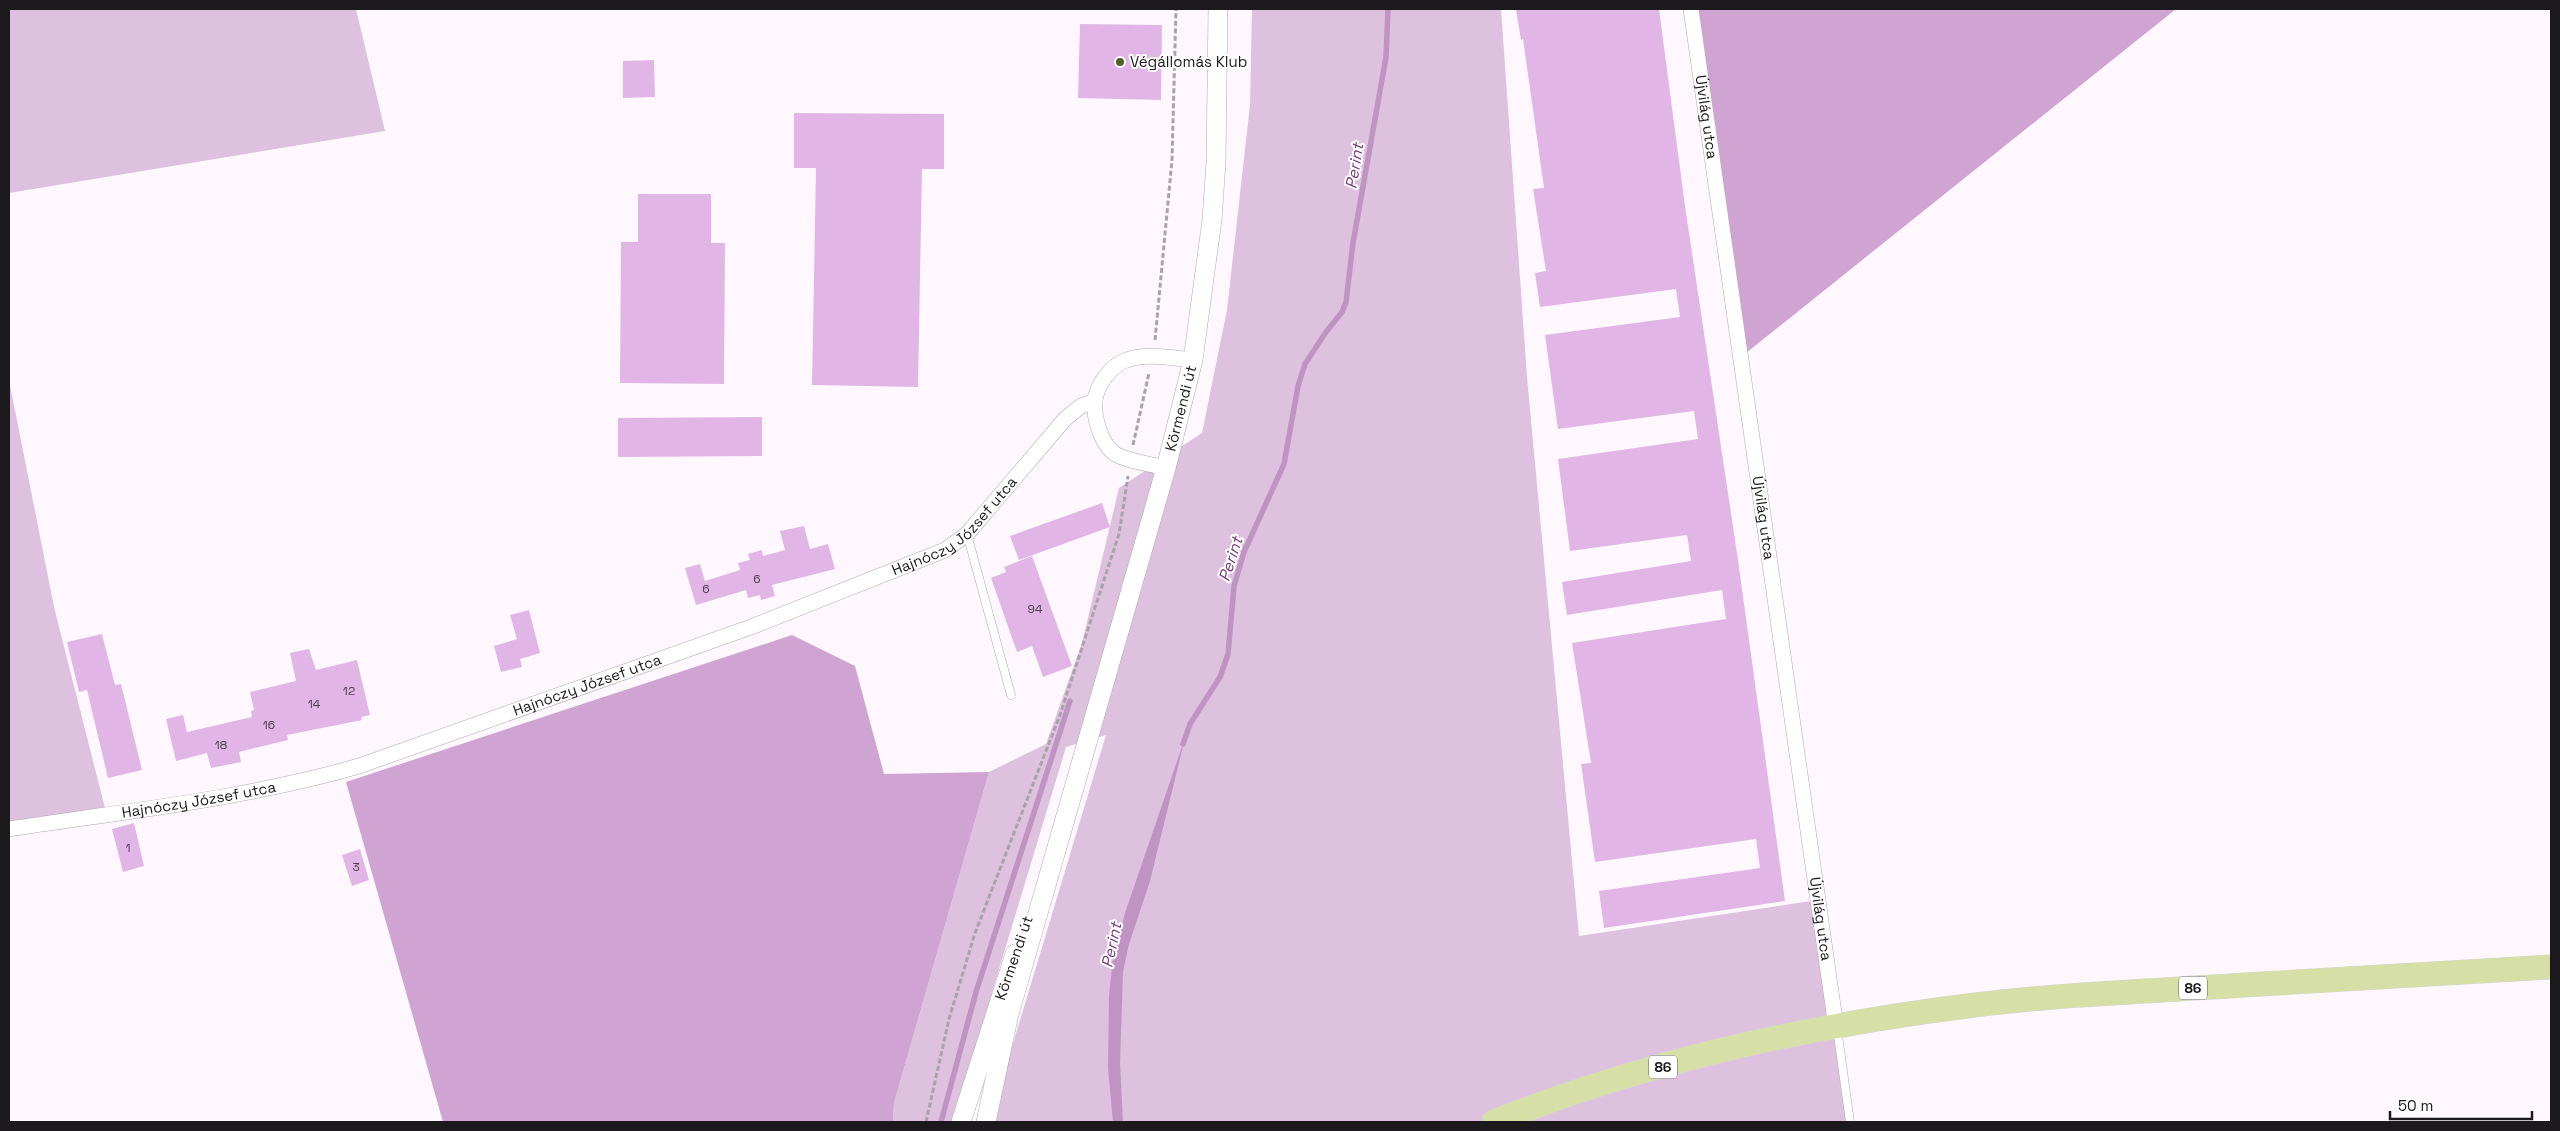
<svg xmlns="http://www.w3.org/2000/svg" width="2560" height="1131" viewBox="0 0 2560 1131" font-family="'Space Grotesk',sans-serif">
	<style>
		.green { fill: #ddc1df }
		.forest { fill: #cfa4d3 }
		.water { fill: #bf94c3 }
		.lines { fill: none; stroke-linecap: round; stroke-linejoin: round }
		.stream { stroke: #bf94c3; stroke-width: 5.5 }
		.building { fill: #e1b6e6 }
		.service-casing { stroke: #afa9b0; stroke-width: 9 }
		.minor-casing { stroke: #afa9b0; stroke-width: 16 }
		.tertiary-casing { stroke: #afa9b0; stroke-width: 20 }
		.primary-casing { stroke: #d6d6d6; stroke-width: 25 }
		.path { stroke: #a8a3a8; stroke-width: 3; stroke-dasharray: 5 2.5; stroke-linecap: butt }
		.service { stroke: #fff; stroke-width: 8 }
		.minor { stroke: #fff; stroke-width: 15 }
		.tertiary { stroke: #fff; stroke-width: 19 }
		.primary { stroke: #d6dfa5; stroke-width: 24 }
		.poi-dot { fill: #555d2b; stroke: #fff; stroke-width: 2 }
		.labels { text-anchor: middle; stroke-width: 4; stroke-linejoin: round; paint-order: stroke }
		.number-label { font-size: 12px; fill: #4d404e }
		.shield { fill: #fff; stroke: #605e60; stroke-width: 1 }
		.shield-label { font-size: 14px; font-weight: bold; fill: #1c191c }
		.poi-label { font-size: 15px; fill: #1c191c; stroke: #fff; text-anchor: start }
		.street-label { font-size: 15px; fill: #1c191c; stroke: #fff }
		.water-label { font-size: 16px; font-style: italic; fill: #743f7a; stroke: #fff }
	</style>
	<rect width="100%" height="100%" fill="#fef8fe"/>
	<!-- green -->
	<path class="green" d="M9,9H356L385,131L9,193Z
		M1252,9H1501L1527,377L1579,936L1824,899L1849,1122H994L1002,1080L1106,735L1066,747L953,1122H893L894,1103L989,772L1046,744L1082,643L1119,488L1202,433L1227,310L1250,105Z
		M9,380L54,607L107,816L9,829Z"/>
	<!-- forest -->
	<path class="forest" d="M1691,9H2176L1746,353Z
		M792,635L855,666L884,774L989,772L894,1103L893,1122H443L346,782Z"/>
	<!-- water -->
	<path class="water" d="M1185,738L1150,881L1129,944L1123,972L1120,1063L1123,1122H1113L1108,1068L1109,996L1113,958L1125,913Z"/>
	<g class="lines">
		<!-- stream -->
		<path class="stream" d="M1183,744L1190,724L1220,677L1228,654L1234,586L1244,552L1284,464L1298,386L1305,364L1326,332L1342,312L1346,302L1353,243L1386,57L1388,9
			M941,1122L976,992L1070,701"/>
	</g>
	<!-- building -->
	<path class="building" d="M1516,9H1659L1685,206L1738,560L1785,901L1604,928L1599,891L1760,868L1756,839L1595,862L1581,764L1591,763L1572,643L1726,619L1722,590L1567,615L1562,582L1691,561L1687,535L1570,551L1558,459L1698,439L1694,411L1558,429L1545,335L1680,317L1676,289L1540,307L1535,273L1546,271L1533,189L1544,188L1523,39L1521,40Z
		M1080,24L1162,25L1161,100L1078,98Z
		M654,60L655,97L623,98V61Z
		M794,113L944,114V169H922L918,387L812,385L816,168H794Z
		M638,194H711V243H725L724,384L620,383L621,242H638Z
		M762,417V456L618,457V418Z
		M1102,503L1110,527L1019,560L1010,536Z
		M804,526L810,549L828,544L835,569L772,585L775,596L761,600L760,595L748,598L746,590L696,605L685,568L700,564L705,581L740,570L738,563L750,560L748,554L762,550L763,556L785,550L780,531Z
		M1032,556L1072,666L1043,677L1032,646L1017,652L991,578L1006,572L1004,567Z
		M529,610L540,653L520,659L522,667L501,672L494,646L517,639L510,615Z
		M102,634L115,685L121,684L142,770L108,778L87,690L79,692L67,642Z
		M309,649L316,670L357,660L370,715L361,717L362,720L287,735L288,740L239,752L241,762L211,768L207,753L176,761L166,719L183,715L187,732L252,717L251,711L254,710L250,692L296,681L290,653Z
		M134,823L144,866L123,872L112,829Z
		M360,849L369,880L352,886L342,855Z"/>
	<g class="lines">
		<defs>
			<path id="service" d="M967,534L1011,695
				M1837,1028L1850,1122"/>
			<g id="minor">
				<path id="s1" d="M1691,9L1836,1027"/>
				<path d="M1166,468C1151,464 1131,462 1117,455C1102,447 1093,418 1095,400C1097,385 1110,367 1124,361C1145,352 1171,358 1193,360"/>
				<path id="s2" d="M9,829C127,811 244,799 359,766L751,627L945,550L967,534L1065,419L1081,406L1095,401"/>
			</g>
			<g id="tertiary">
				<path d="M961,1122L1015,954"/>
				<path id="s3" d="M986,1122L1009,1014L1166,468L1193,360L1212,220L1216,162L1218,9"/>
			</g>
			<path id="primary" d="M1494,1122C1646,1061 1812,1025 1975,1005C2064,994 2154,991 2244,985C2347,979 2449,973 2551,967"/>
		</defs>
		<!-- service casing -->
		<use href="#service" class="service-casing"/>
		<!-- minor casing -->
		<use href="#minor" class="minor-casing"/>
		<!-- tertiary casing -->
		<use href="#tertiary" class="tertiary-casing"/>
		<!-- primary casing -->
		<use href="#primary" class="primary-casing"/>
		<!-- path -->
		<path class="path" d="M1155,340L1172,160L1176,9
			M1133,445L1149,373
			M926,1122L949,1019L975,933L1060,715L1119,534L1128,476"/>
		<!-- service -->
		<use href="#service" class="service"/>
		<!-- minor -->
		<use href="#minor" class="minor"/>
		<!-- tertiary -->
		<use href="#tertiary" class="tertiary"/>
		<!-- primary -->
		<use href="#primary" class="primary"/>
	</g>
	<!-- markers -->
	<circle class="poi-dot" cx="1120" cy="62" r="5"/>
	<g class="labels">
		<!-- number labels -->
		<g class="number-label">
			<text x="757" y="583">6</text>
			<text x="706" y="593">6</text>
			<text x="1035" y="613">94</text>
			<text x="349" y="695">12</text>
			<text x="314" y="708">14</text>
			<text x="269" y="729">16</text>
			<text x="221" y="749">18</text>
			<text x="128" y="852">1</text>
			<text x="356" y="871">3</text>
		</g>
		<!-- shield labels -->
		<g class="shield">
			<rect x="2179" y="976.5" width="28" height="23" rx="4"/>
			<rect x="1649" y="1055.5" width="28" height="23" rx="4"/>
		</g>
		<g class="shield-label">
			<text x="2193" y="993">86</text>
			<text x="1663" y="1072">86</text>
		</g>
		<!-- poi labels -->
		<g class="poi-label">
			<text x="1130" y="67">Végállomás Klub</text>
		</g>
		<!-- street labels -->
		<g class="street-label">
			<text dy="5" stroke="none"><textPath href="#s1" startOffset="109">Újvilág utca</textPath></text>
			<text dy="5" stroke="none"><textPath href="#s3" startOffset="740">Körmendi út</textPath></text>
			<text dy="5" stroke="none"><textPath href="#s1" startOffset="514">Újvilág utca</textPath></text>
			<text dy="5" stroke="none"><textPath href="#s2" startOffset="1002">Hajnóczy József utca</textPath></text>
			<text dy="5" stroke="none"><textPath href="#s2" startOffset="598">Hajnóczy József utca</textPath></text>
			<text dy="5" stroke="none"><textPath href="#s2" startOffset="192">Hajnóczy József utca</textPath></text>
			<text dy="5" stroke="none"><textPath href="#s1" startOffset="919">Újvilág utca</textPath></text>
			<text transform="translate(1014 958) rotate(-71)" y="5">Körmendi út</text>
		</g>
		<!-- water labels -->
		<g class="water-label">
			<text transform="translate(1354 166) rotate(-81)" y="6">Perint</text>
			<text transform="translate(1230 559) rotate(-72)" y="6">Perint</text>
			<text transform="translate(1111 945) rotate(-78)" y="6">Perint</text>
		</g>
	</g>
	<!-- border -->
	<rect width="2560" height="1131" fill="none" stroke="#1c191c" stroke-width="20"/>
	<!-- scale -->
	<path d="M2390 1111v8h142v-8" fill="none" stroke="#1c191c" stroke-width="2.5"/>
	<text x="2398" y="1111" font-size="15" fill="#1c191c" stroke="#ffffff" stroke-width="4" paint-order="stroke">50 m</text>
</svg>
